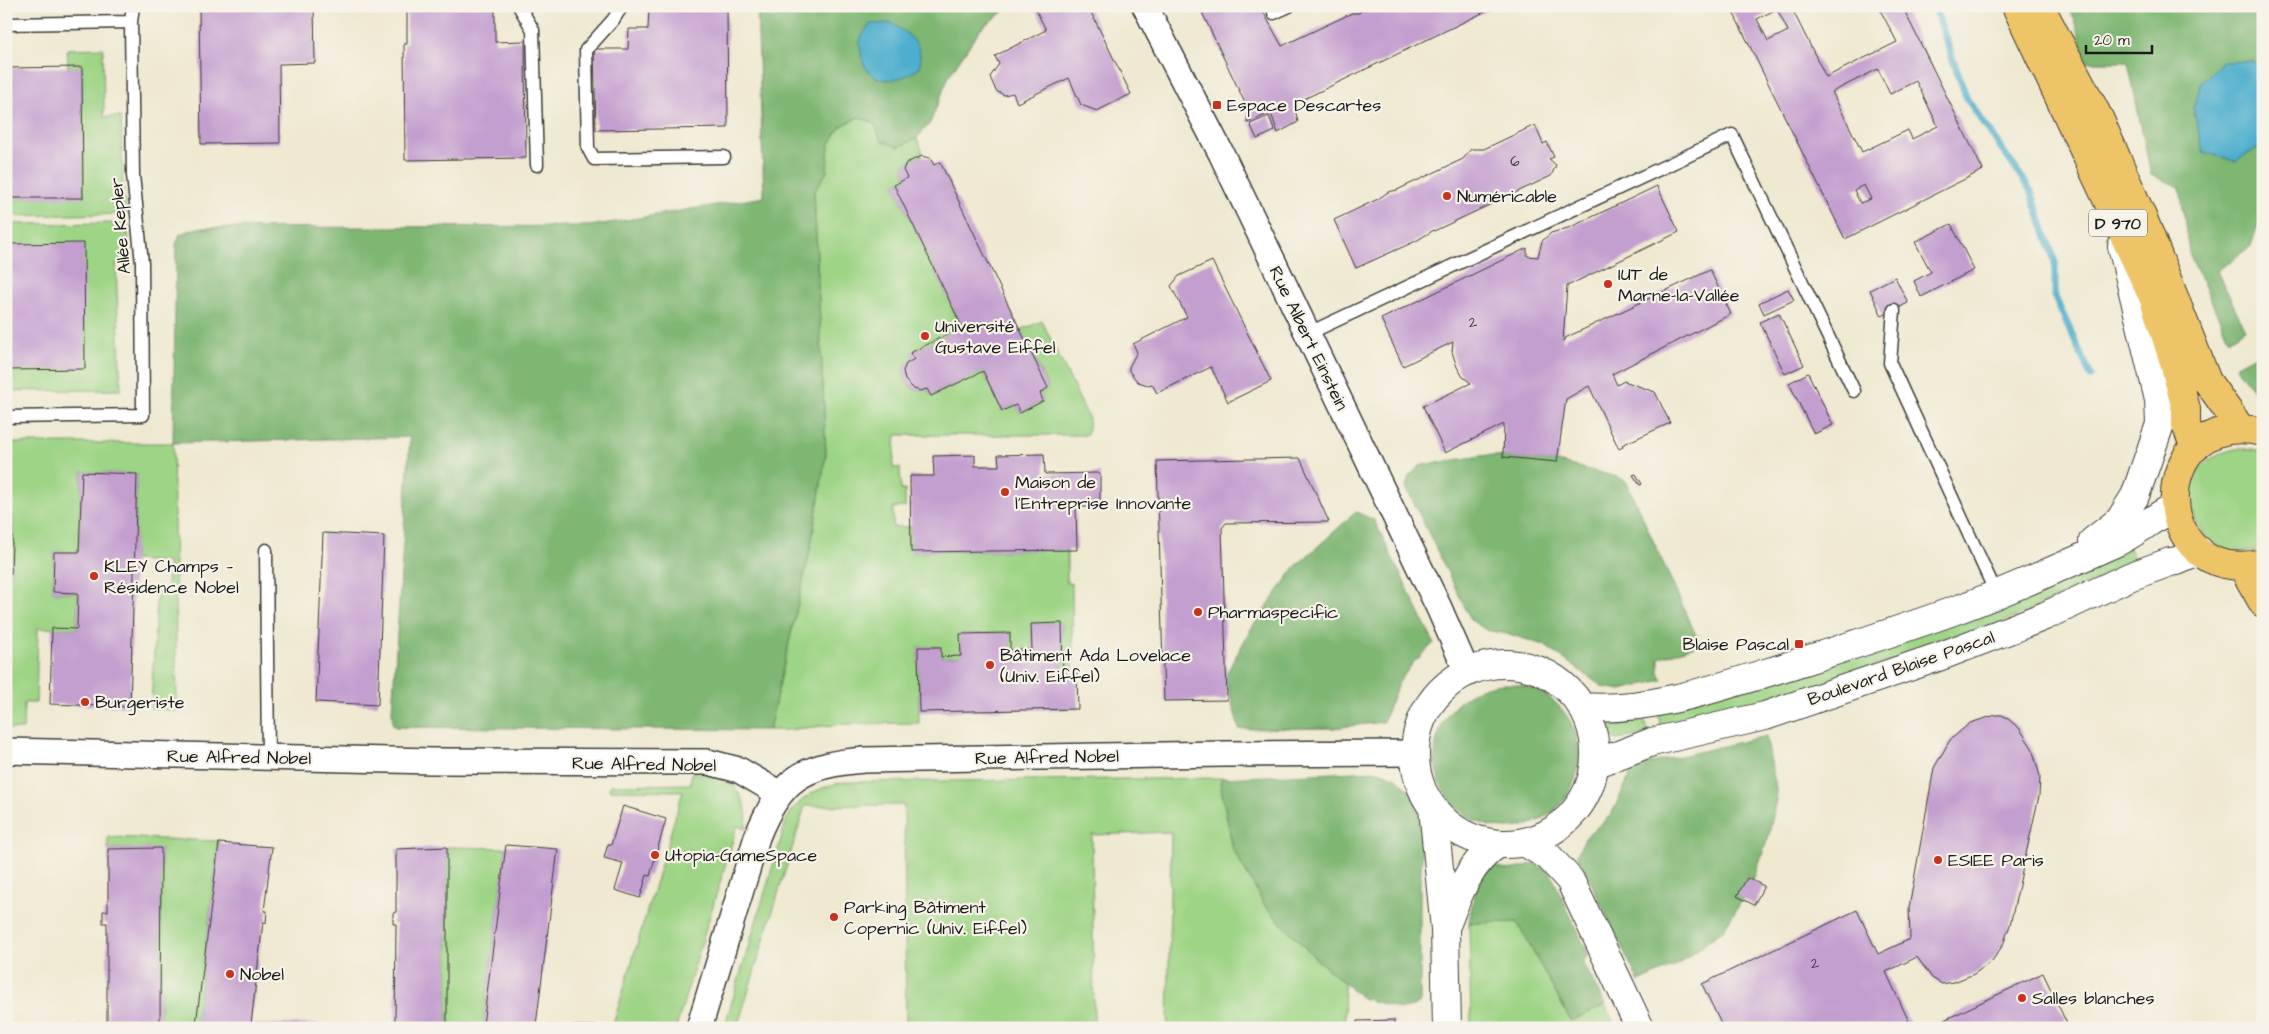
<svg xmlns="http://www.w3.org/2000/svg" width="2269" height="1034" viewBox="0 0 2269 1034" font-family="'Architects Daughter',sans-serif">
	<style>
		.green { fill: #9ed485; stroke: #5d7850 }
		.forest { fill: #7eb672; stroke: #4d6947 }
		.water { fill: #4eaecd; stroke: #356574 }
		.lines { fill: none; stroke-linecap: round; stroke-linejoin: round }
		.stream { stroke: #4eaecd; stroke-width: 7 }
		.building { fill: #c39fcf; fill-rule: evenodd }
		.service-casing { stroke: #3c3b37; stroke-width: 15 }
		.minor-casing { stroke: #3c3b37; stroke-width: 28 }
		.tertiary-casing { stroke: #3c3b37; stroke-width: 30 }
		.primary-casing { stroke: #3c3b37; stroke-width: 30 }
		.service { stroke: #fff; stroke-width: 12 }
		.minor { stroke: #fff; stroke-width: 25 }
		.tertiary { stroke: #fff; stroke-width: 28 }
		.primary { stroke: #eec469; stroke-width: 28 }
		.poi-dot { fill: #c8321e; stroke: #f7f3e8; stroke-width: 2 }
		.labels { text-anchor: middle; stroke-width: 4.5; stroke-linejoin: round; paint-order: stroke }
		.number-label { font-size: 15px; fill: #463d49 }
		.shield { fill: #f7f3e8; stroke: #5e5c59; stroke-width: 1 }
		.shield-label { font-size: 16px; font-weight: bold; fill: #1c1c1c }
		.poi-label { font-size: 18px; fill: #1c1c1c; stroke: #f7f3e8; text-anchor: start }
		.street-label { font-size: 18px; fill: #1c1c1c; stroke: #f7f3e8 }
	</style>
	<rect width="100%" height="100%" fill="#f7f3e8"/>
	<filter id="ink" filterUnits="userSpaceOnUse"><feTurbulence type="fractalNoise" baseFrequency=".02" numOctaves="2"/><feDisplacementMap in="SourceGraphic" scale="10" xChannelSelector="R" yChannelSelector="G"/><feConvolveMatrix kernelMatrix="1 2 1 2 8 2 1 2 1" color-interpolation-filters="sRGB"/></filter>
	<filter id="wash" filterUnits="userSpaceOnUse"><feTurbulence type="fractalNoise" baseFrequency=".0096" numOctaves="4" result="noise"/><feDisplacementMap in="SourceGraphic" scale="20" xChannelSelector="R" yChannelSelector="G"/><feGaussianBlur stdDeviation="1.12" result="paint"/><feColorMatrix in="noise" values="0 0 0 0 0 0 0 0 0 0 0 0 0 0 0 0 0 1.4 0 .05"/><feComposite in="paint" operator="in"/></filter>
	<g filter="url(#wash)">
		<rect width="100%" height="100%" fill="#efe9d1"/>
		<!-- green -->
		<path class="green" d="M103,48L104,117H121L123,192L127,214L6,216V198L83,197L82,68H68L67,49Z
			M859,117L874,123L898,147L917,138L922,150V156L906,163L903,170L907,178L894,185L962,327L911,353L914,359L906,364L903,371C906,385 913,393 927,389L931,396L983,371L1002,411L1016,405L1020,413L1043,401L1040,393L1048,388L1021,330L1042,321L1089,419L1087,435H896L893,468H900L901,490H905V507L893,508V527H911L912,552L1067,550V583L1072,584L1073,675H1063L1062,623L1032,624V650H1010V633L961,634V656L941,657L940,647H918L919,723L844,724L785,730H769L811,546L826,454L814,192L827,172L829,145L840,127Z
			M127,223L131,263L116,264L121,390L6,391V224Z
			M6,443H173L177,711L151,708L157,589H167L168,562L134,560L137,474L82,472L79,552H54L53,592L78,593L77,629L38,628L36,703H24L23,729H6V573H11L13,516L6,515Z
			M2240,448L2263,452V547C2199,578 2150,464 2240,448Z
			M2128,546L2136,563L2004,622L1782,698L1661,730L1658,711Z
			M1643,714L1648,733L1616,740L1608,733L1607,726L1612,721Z
			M691,773C702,773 712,773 722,778C740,786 751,810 745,829L737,826L676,1028H612L683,791L609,790L610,785L691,784Z
			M1222,778L1220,783L1233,849L1265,906L1314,957L1344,983L1345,1026L1168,1028L1171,832L1092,835L1094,1028H906L904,805L805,806L737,1028H724L787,819C800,796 819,787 844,782Z
			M108,837L219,841L196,1024H160L161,849H108Z
			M447,847L506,848L483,1025H447Z
			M1517,922L1570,1020L1605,1005L1616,1028H1471L1469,923Z"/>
		<!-- forest -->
		<path class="forest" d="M757,6H1011L981,28L949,76L930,123L917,138L898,147L881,141L874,123L859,117L840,127L829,145L827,172L814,192L826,454L811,546L769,730L397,727L393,725L392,711L410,437L173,443L176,245L180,234L197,228L590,226L764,197Z
			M2065,6H2263V208L2251,246L2217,271L2245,329L2229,340L2189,253L2180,187L2151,175L2128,62H2087L2075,20Z
			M2261,352H2263V400L2258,397L2235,366Z
			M1488,455L1557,462L1618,477L1626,481L1700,644L1659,658V671L1662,680L1621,690L1603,687L1544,645L1512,635L1486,630L1471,620L1406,487L1409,476L1421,465Z
			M1356,512L1374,520L1434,643L1412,664L1398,684L1383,722L1333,728L1239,729L1225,676L1251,629L1295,567Z
			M1435 756a72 72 0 1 1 144 0a72 72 0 1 1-144 0Z
			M1766,736L1777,794L1769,835L1751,886L1724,929L1680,963L1639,982L1577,854L1585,838L1611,815L1634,767Z
			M1379,771L1397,778L1412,793L1424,829L1420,885V1003L1409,1008L1400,1009L1362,998L1314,957L1265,906L1233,849L1220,783L1222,778Z
			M1533,863L1550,872L1589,956L1582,960L1605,1005L1571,1021L1517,922L1469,923C1473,898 1475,885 1492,865C1509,872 1517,870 1533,863Z"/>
		<!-- water -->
		<path class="water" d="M891,23C911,36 922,41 920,67C898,85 865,87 861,53C861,49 859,44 860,41C861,36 867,29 870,24Z
			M2254,61L2263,69V145L2235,161L2203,152L2193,108L2201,83L2222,62Z"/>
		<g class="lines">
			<!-- stream -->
			<path class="stream" d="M1934,6L1967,99L2031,191L2055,262V297L2091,376"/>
		</g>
		<g id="blocks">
			<!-- building -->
			<path class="building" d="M314,6L315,63L279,64L280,143L201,144L199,7Z
				M407,6H495V42L525,41L526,158L405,160L404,44H407Z
				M649,6H727L728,128L596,130L594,49H628L629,29H648Z
				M1034,6H1088L1131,94L1097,111L1081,105L1069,78L1017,103L1013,93L1004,95L996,91L990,77L999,64L995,56L1046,30Z
				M1199,6H1260L1282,46L1352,13H1359L1365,6H1497L1304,99L1297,103L1295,109L1298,122L1278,133L1271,113L1247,123L1248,111L1245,103Z
				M1730,6H1804L1793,11L1826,77L1897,42L1878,6H1902L1983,170L1845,239ZM1777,9L1788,31L1768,41L1757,19ZM1878,69L1890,94L1916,81L1938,126L1912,139L1908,130L1862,152L1832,92ZM1864,185L1871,199L1860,203L1854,190Z
				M82,67L83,198H6V68Z
				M1269,116L1275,131L1257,139L1250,124Z
				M1535,125L1543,144L1547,142L1554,157L1549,159L1556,165L1551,176L1434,231V230L1416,241L1356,268L1334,220L1378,199L1388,192L1397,190L1463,159L1471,149H1484Z
				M922,156L930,158L934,165L940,162L1048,388L1040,393L1043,401L1020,413L1016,405L1002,411L983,371L931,396L927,389L920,391L914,389L905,380L903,371L906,364L914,359L910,353L962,327L894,185L907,178L903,170L906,163Z
				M1657,186L1679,232L1567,286L1563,341L1566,339L1565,338L1710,270L1731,314L1612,374L1617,385L1624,381L1655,392L1670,423L1622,445L1623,447L1619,449L1589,386L1566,399L1557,462L1503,457L1504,424L1445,453L1423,406L1471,383L1463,377L1457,367L1452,352L1453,342L1403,366L1381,319L1527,248V256L1538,257L1542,241L1551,233L1571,227Z
				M1951,224L1974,270L1921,297L1914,281L1931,272L1915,242Z
				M84,243L85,369L6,370V244Z
				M1212,261L1271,381L1228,402L1211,367L1157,393L1152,384L1148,385L1138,382L1129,371V367L1137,352L1133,344L1187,317L1171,286L1179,276Z
				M1895,277L1908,303L1882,316L1870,290Z
				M1788,289L1794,300L1764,314L1759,303Z
				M1779,313L1804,365L1785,374L1760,322Z
				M1808,373L1833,425L1814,434L1789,383Z
				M1044,454L1045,474L1100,473V507H1076L1077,550L911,552L910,476H934L933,456L975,455V466H999L998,455Z
				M1300,458L1329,522L1226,523L1222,528L1227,700L1164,701L1157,461Z
				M82,472L137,474L130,707L50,704L52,628L77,629L78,593L53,592L54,552H79Z
				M1636,474L1642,484L1640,485L1633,475Z
				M6,515H13L11,573H6Z
				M323,533L384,536L378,705L316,702Z
				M1062,623L1063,675L1077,674L1078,709L919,712L918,647H941V657L961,656L960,634L1010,633V650H1032L1031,624Z
				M1996,715H2002L2007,718L2020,729L2032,748L2040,776L2039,796L2010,925L2003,945L1992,961L1974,974L1954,982L1942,984L1932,978L1917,957L1886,972L1912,1028H1723L1702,984L1857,910L1878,954L1910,939L1909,908L1934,768L1950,740L1970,723Z
				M623,806L666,819L650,876L647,875L640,898L615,890L623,863L604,858L608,844L611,845Z
				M219,843L272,847L264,911H267L266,923L263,922L251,1024L395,1025L396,924H393V913L396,912V849L447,847V1025H483L506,845L558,849L536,1025L602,1026L601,1028H79V1024L107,1026V923H103V911H108V849L161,848L160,1024H196Z
				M1747,878L1764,886L1754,905L1737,896Z
				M2043,973L2069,1028H1940L1938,1023Z
				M1394,1020V1028H1357V1021Z"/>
		</g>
	</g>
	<g filter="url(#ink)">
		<use href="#blocks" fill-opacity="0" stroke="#3c3b37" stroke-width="1"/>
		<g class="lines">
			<defs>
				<path id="service" d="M519,6L533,30L537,165
					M622,6L613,20L586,50L588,148L594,159L724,157
					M1274,13L1289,6
					M131,22L133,6
					M6,24L131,22L133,175L142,263L143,415L6,417
					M1894,310L1890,363L1996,593
					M1307,334L1732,135L1854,391
					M266,550L268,758"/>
				<path id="minor" d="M1145,6L1221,153L1439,608L1467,672
					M6,751L433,761L708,762L739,770L780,794
					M699,1028L757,837C780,779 803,765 864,760L1224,754L1415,753"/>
				<path id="tertiary" d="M2093,541L2120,520L2135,496L2160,424L2159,400L2122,246
					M1415 754a90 90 0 1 1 180 0a90 90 0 1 1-180 0Z
					M1582,707C1646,713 1724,686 1785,667C1841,649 1898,631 1953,611C2009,591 2063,566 2117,542C2138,532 2154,517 2174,507
					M1595,764L1652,742L1765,716L1941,656L2045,616L2129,577L2170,562L2177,561L2200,551
					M1433,808L1445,929L1447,1028
					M1526,843L1549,857L1570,880L1640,1028
					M1447,923C1458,894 1471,861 1498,844"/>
				<path id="primary" d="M2016,6L2154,299L2174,362L2186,409V425L2195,448
					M2040,6L2100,120L2147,228L2207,381L2241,429
					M2263,432C2145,405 2146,590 2263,563
					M2242,566L2263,603"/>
			</defs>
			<!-- service casing -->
			<use href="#service" class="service-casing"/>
			<!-- minor casing -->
			<use href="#minor" class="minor-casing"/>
			<!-- tertiary casing -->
			<use href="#tertiary" class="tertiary-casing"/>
			<!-- primary casing -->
			<use href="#primary" class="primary-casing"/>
			<!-- service -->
			<use href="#service" class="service"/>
			<!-- minor -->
			<use href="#minor" class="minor"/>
			<!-- tertiary -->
			<use href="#tertiary" class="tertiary"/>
			<!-- primary -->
			<use href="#primary" class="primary"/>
		</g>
	</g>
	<!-- markers -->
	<g class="poi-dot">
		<rect x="1212" y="100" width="10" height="10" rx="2.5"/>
		<circle cx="1447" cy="196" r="5"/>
		<circle cx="1608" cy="284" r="5"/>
		<circle cx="925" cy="336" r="5"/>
		<circle cx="1005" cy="492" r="5"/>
		<circle cx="94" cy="576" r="5"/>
		<circle cx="1198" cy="612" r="5"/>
		<rect x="1794" y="639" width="10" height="10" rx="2.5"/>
		<circle cx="990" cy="665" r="5"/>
		<circle cx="85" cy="702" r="5"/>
		<circle cx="655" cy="855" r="5"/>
		<circle cx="1938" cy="860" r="5"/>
		<circle cx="834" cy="917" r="5"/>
		<circle cx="230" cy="974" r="5"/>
		<circle cx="2022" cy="998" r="5"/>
	</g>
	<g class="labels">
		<!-- number labels -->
		<g class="number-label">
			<text x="1515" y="166">6</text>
			<text x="1473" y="327">2</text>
			<text x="1815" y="968">2</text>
		</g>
		<!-- shield labels -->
		<rect class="shield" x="2089" y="209.5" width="58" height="27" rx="4"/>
		<g class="shield-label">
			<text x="2118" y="229">D 970</text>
		</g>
		<!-- poi labels -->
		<g class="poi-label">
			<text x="1227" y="111">Espace Descartes</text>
			<text x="1457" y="202">Numéricable</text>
			<text x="1618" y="280">IUT de<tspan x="1618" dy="21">Marne-la-Vallée</tspan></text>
			<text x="935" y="332">Université<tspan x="935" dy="21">Gustave Eiffel</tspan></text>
			<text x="1015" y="488">Maison de<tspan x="1015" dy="21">l’Entreprise Innovante</tspan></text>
			<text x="104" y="572">KLEY Champs —<tspan x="104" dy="21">Résidence Nobel</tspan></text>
			<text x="1208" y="618">Pharmaspecific</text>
			<text x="1789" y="650" text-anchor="end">Blaise Pascal</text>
			<text x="1000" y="661">Bâtiment Ada Lovelace<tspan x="1000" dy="21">(Univ. Eiffel)</tspan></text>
			<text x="95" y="708">Burgeriste</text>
			<text x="665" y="861">Utopia-GameSpace</text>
			<text x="1948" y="866">ESIEE Paris</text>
			<text x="844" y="913">Parking Bâtiment<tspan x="844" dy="21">Copernic (Univ. Eiffel)</tspan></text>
			<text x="240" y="980">Nobel</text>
			<text x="2032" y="1004">Salles blanches</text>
		</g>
		<!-- street labels -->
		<g class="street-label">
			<text transform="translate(120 226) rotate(-95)" y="6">Allée Kepler</text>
			<text transform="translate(1309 338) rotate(64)" y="6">Rue Albert Einstein</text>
			<text transform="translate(1901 668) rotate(-19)" y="6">Boulevard Blaise Pascal</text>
			<text transform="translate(239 757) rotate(1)" y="6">Rue Alfred Nobel</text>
			<text transform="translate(1047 757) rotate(-1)" y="6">Rue Alfred Nobel</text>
			<text transform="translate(644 764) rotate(1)" y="6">Rue Alfred Nobel</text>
		</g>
	</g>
	<!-- margin -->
	<rect width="2269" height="1034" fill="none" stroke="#f7f3e8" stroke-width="25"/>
	<!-- scale -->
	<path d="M2086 45v8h66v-8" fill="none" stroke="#1c1c1c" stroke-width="2.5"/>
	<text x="2094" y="45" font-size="15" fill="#1c1c1c" stroke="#f7f3e8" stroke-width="4" paint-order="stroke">20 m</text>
</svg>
